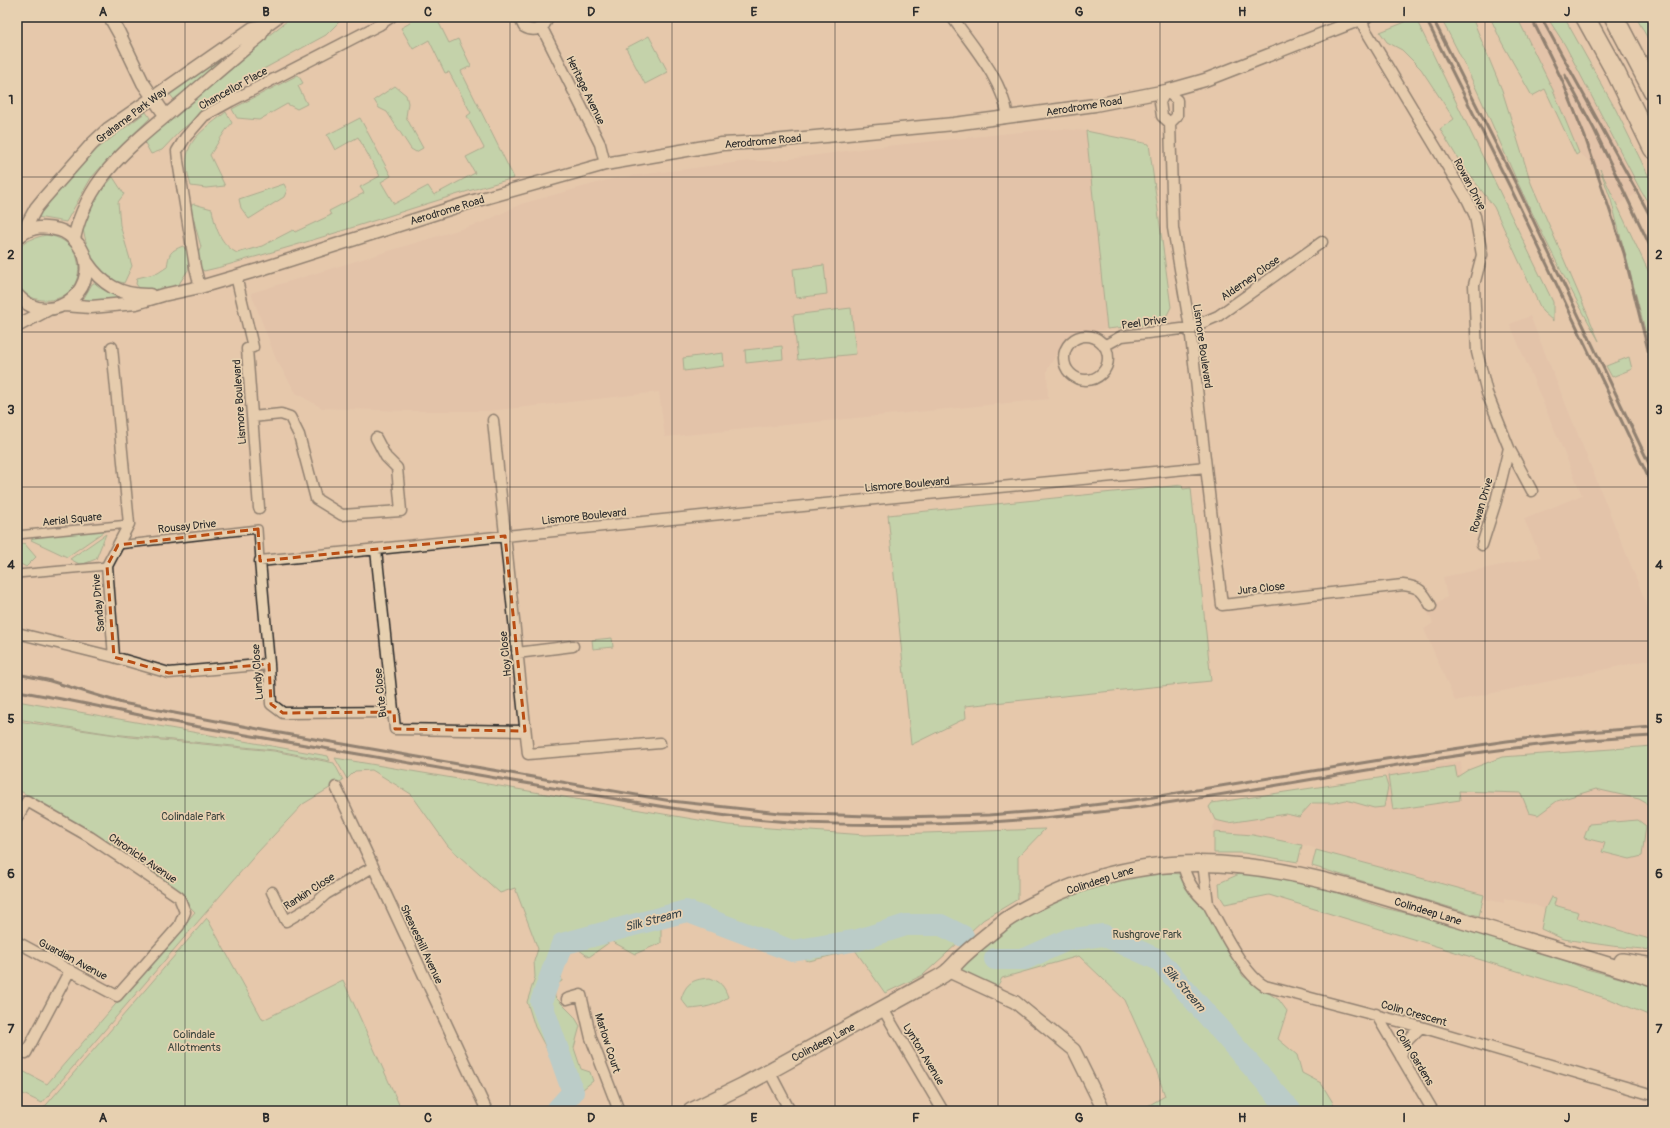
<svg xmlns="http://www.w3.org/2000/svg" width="1670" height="1128" viewBox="0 0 1670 1128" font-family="Pangolin,sans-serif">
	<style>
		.built { fill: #e1bca6 }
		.green { fill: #9cdea9; stroke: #64846a }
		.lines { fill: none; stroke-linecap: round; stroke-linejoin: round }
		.river { stroke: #88d0ea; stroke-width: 22 }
		.pedestrian-casing { stroke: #2b2b2b; stroke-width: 10 }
		.minor-casing { stroke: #2b2b2b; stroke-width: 13 }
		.tertiary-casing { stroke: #2b2b2b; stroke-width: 15 }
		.primary-casing { stroke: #2b2b2b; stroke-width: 18 }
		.motorway-casing { stroke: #2b2b2b; stroke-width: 21 }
		.pedestrian { stroke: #e7d0b0; stroke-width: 7 }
		.minor { stroke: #e7d0b0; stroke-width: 10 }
		.tertiary { stroke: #e7d0b0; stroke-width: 12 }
		.primary { stroke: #e7d0b0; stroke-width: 15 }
		.motorway { stroke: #e7d0b0; stroke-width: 18 }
		.rail { stroke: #2b2b2b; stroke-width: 3 }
		.marked { fill: none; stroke: #b94e14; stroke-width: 3; stroke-dasharray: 8 5; stroke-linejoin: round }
		.grid { fill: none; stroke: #2b2b2b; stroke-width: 1; stroke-opacity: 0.55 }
		.labels { text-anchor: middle; stroke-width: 3.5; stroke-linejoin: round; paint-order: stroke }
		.street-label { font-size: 11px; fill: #2b2b2b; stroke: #e7d0b0 }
		.park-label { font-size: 11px; fill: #3c463e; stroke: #e7d0b0 }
		.water-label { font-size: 12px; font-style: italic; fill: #394448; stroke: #e7d0b0 }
		.neatline { fill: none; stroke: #2b2b2b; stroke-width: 1.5 }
		.grid-label { font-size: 13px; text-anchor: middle; font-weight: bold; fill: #2b2b2b }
	</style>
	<rect width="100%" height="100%" fill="#e6c8ac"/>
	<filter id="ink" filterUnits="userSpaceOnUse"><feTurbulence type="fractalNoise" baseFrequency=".025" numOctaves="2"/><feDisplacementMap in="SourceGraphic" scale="8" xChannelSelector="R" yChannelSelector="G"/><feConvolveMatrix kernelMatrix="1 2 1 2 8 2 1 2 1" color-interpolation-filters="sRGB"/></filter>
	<g filter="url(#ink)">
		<!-- built -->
		<path class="built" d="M1517,17H1547L1565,45L1641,191L1617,205L1600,169L1579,153L1553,90Z
			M1064,129L1086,131L1107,329L1067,336L1047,370L1048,399L665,437L659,392L489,411H405L322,408L296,393L276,359L251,293L484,222L521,204L615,178L749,161H775L868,148L1040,130Z
			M1530,316L1653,620V659L1455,701L1424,629L1433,623L1426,609L1447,597L1443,577L1541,557L1524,519L1582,495L1510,324Z
			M1461,761L1462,778L1653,783V950L1625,942L1535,905L1504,898V903L1461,894L1308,846L1254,835L1213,831L1215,815L1283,812L1332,801L1387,781L1386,772Z"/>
		<!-- green -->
		<path class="green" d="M292,17H338L340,21L326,35L247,78L180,131L162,150L151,154L145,143L154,129L244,55Z
			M413,17H436L449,43L458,39L471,66L461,71L514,178C429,201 347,231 262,255C242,260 224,267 204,271L193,264L201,247L190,206L194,204L212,209C215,227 220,244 237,253L262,246L293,230L295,232L331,215L329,211L364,193L360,187L380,176L358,137L335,150L327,135L360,118L391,176L381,182L394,204L428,186L434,195L475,173L466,157L484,148L467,116L471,113L449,72L445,73L429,40L413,49L401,28L410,23Z
			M1410,17H1415L1553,302V321L1542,311L1494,207L1460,162L1440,129L1454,119L1421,69L1402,50L1387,42L1380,32L1403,23Z
			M1440,17H1471L1473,20L1502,90L1531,183L1599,341C1569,288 1542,234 1516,179C1492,124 1469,69 1440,17Z
			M1490,17H1517L1553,90L1579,153L1576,155L1545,89L1532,96L1502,43Z
			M1547,17H1564L1616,110L1653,185V211L1641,191L1565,45Z
			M1636,17H1653V48Z
			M257,30L175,101L169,93Z
			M649,36L668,72L645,84L626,48Z
			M298,75L303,83L298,86L307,104L297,109L287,104L259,120L237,118L232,109Z
			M395,86L406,95L408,103L406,117L423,148L416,152L411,149L387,112L379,108L374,100Z
			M146,112L150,118L109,158L91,178L66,222L37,217L56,191L97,149Z
			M226,112L232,123C223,132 217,145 210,155L225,186L206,188L191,186C178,144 196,136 226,112Z
			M1086,131L1149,144L1171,307L1163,323L1107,329Z
			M1600,169L1653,281V360L1611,200Z
			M113,177L124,194L118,202L120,225L132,266L124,283L108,279L94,265L88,250L81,221L97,196Z
			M284,184L287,190L284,197L249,219L241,208L239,199Z
			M46,235C93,240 87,304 42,300C31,299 22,293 17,284C17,253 11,243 46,235Z
			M183,246L189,254L188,270L179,284L167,290L140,289L136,284L137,278L158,273L167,267C169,253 170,251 183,246Z
			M824,265L827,294L796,298L793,269Z
			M98,281L117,294V300L87,305L84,298L92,284Z
			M851,308L856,354L798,360L793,315Z
			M782,346L783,359L746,363L745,350Z
			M723,353L724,366L684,371L683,358Z
			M1629,357L1632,369L1612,377L1606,366Z
			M1182,485L1183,489L1191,488L1211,681L965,706L966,718L911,745L888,515Z
			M106,530L67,557L31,540L33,537Z
			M106,534L96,559L81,565L70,559Z
			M24,543L36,557L26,567L17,562V549Z
			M612,638L613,647L593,649L592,640Z
			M17,701L328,756L330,761L274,750L112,734L17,719Z
			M17,721L130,737L274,751L334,763L343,780L303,804L257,853L42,1103L17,1091V1068L47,1084L195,912L174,890L79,826L17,789Z
			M1653,746V807L1639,799L1596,789L1557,801L1538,815L1529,813L1521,793L1459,791L1460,800L1393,810L1388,776L1455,766L1457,777L1468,770L1502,757Z
			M335,758L728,825L865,835L1045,829L1018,857V899L983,920L923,975L885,993L855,950L809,961L705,923L679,916L661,923V943L635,954L611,941L589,957L575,947L559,961L562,981L554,986L555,997L574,1016L580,1026L574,1048L581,1069L590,1072L593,1081L578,1093L566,1111L567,1087L535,1027L527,1002L535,977L534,961L538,949L515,888L500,893L448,846L411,794L372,770L355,771L347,779Z
			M1385,777L1388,787L1384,807L1374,808L1346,800L1333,803H1312L1299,817L1286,814L1228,823L1215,820L1209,807L1212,803Z
			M1638,820L1646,826L1642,856L1630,859L1602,852L1605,843L1584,838L1589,824Z
			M1214,832L1253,835L1302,845L1298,862L1244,853H1214Z
			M1316,850L1484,895L1479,916L1312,866Z
			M1244,872L1288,877L1384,908L1465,927L1541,950L1583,968L1653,987V1017L1612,1000L1269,895L1225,904L1220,896L1219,883Z
			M1172,873L1187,875L1243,976L1279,1000L1287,1011L1278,1039L1297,1055L1302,1073L1321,1083L1338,1111H1139L1165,1096L1156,1069L1125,1000L1079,956L1002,978L994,992L948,971L999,923L1106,876Z
			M1551,897L1556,898L1554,905L1579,912L1577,918L1653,940V950L1612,946L1563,939L1541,929L1545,909Z
			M207,918L263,1020L343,980L402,1111H41Z
			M710,978C721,982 724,986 728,997C716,1006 704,1008 689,1009L681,999C686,982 694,979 710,978Z"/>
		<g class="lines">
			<!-- river -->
			<path class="river" d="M995,959H1025L1067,940L1103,935L1159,960L1291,1111
				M556,1111L573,1092L541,1002L562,944L686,911L792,951L858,940L906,925H941L963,936"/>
			<defs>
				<path id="pedestrian" d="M17,535L129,524
					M118,545L258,529L260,561
					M17,574L107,566"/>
				<path id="minor" d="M519,17L524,27C534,33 545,29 548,17
					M952,17C974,48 1002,79 1008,117
					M1361,19L1365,29L1468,201L1475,216L1482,255L1474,285L1477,352L1487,393L1509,448L1532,491
					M542,28L600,144L605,164
					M236,276L253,347L247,349L259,508
					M200,287L195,267L178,161L177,151L185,138L204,116L231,101L379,25L391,17
					M1064 358a22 22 0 1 1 44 0a22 22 0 1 1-44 0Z
					M1104,346L1122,336L1190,328L1218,316L1322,242
					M112,347L129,524L107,566L114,657L169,673L269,664
					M252,417L281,414L290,417L299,435L316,499L342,515L401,511L397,468L386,457L376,438
					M493,420L528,754L660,743
					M1206,467L1222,605L1403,585C1420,587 1423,591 1431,606
					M1482,545L1496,501L1509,448
					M376,550L395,729L525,731
					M17,633L114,657
					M517,653L573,646
					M394,712L283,713L271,704L269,664L260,561L741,512L1206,467L1190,328L1173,228L1170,123L1162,116L1160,102L1166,91L1177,100V116L1170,123
					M336,787L487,1111
					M17,818L27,801L90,837L166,888L179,897L185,912L179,926L117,996L17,942
					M1183,864C1186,881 1195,893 1208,904L1203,863
					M272,892L286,921L315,904L326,894L373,867
					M1208,904C1221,927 1243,974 1265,986L1421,1027L1653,1095
					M567,999L581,995L591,1038L619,1111
					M883,1009L943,1111
					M1376,1014L1433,1111
					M26,1053L70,970
					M1401,1057L1404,1044L1421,1027
					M769,1071L790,1111"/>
				<path id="tertiary" d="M110,17L119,33L143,83L165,115
					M22,234L36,208L45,197L92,144L108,129L253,28L266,25
					M74,239C88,175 134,143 181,103C207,81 233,58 260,36L266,25L277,17
					M86,261C102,285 121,296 150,295
					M17,295C52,334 108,283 78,244C73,238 67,232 59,230C45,226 33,226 21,235
					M64,305L91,307L136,303L163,295L200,287L258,270L474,201L605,164L722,144L762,142L954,124L1095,105L1166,91L1205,80L1366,17
					M17,326L49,309
					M948,971L1015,1002L1074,1050L1104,1111"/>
				<path id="primary" d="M1622,961L1653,966
					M691,1111L744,1085L929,983C935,979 943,976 948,971C954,966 959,959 965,954C976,944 989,934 1001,924C1014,913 1032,905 1048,897C1190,831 1316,876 1456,919C1521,939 1587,958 1653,979"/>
				<path id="motorway" d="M1585,17L1616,73L1653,149
					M1614,17L1653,91"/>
			</defs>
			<!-- pedestrian casing -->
			<use href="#pedestrian" class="pedestrian-casing"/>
			<!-- minor casing -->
			<use href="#minor" class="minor-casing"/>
			<!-- tertiary casing -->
			<use href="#tertiary" class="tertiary-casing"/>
			<!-- primary casing -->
			<use href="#primary" class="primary-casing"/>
			<!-- motorway casing -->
			<use href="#motorway" class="motorway-casing"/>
			<!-- pedestrian -->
			<use href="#pedestrian" class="pedestrian"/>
			<!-- minor -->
			<use href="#minor" class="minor"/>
			<!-- tertiary -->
			<use href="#tertiary" class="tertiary"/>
			<!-- primary -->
			<use href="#primary" class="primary"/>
			<!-- motorway -->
			<use href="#motorway" class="motorway"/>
			<!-- rail -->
			<path class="rail" d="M1425,17L1513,193L1653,487
				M1432,17L1517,186L1653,472
				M1531,17L1562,80L1585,137L1605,196L1624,253L1653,370
				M1541,17L1653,221
				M1565,75L1594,129L1653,252
				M17,674L47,680L122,703L274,732L671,801L780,813L897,817L989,815L1053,810L1141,799L1386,759L1507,741L1574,733L1653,727
				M17,691C74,700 131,714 188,725C294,743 401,761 507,780C584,793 660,808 737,817C800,825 865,825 928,824C1172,822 1409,746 1653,736"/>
		</g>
	</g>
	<!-- marked area -->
	<path d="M0 0H1670V1128H0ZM258,529L260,561L505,536L525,731L395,729L394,712L283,713L271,704L269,664L169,673L114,657L107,566L118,545Z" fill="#e6c8ac" fill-opacity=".55" fill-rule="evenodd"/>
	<path class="marked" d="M258,529L260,561L505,536L525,731L395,729L394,712L283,713L271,704L269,664L169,673L114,657L107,566L118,545Z"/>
	<!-- grid -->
	<path class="grid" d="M185,17V1111M347,17V1111M510,17V1111M672,17V1111M835,17V1111M998,17V1111M1160,17V1111M1323,17V1111M1485,17V1111M17,177H1653M17,332H1653M17,487H1653M17,641H1653M17,796H1653M17,951H1653"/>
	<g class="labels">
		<!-- street labels -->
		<g class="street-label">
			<text transform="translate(233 88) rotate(-29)" y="4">Chancellor Place</text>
			<text transform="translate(586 90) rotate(64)" y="4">Heritage Avenue</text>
			<text transform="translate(1084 106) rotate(-9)" y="4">Aerodrome Road</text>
			<text transform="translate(131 115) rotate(-37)" y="4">Grahame Park Way</text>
			<text transform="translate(763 141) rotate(-5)" y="4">Aerodrome Road</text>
			<text transform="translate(1470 184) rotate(62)" y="4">Rowan Drive</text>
			<text transform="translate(447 210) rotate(-17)" y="4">Aerodrome Road</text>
			<text transform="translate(1250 278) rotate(-35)" y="4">Alderney Close</text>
			<text transform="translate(1144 322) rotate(-8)" y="4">Peel Drive</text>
			<text transform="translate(1203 346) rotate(82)" y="4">Lismore Boulevard</text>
			<text transform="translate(239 402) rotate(-94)" y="4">Lismore Boulevard</text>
			<text transform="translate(907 484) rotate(-5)" y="4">Lismore Boulevard</text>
			<text transform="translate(1481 505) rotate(-74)" y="4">Rowan Drive</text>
			<text transform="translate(584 516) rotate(-6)" y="4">Lismore Boulevard</text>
			<text transform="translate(72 519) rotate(-6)" y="4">Aerial Square</text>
			<text transform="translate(187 526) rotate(-6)" y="4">Rousay Drive</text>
			<text transform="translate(1261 588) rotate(-6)" y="4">Jura Close</text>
			<text transform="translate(98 603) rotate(-95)" y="4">Sanday Drive</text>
			<text transform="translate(505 654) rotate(-96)" y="4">Hoy Close</text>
			<text transform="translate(257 672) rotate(-94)" y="4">Lundy Close</text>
			<text transform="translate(380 693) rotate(-96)" y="4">Bute Close</text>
			<text transform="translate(143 858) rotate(34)" y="4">Chronicle Avenue</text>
			<text transform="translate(1100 880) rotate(-18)" y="4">Colindeep Lane</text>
			<text transform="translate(309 891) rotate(-33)" y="4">Rankin Close</text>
			<text transform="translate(1428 911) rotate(17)" y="4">Colindeep Lane</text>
			<text transform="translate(422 944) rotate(65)" y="4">Sheaveshill Avenue</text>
			<text transform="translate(73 959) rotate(28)" y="4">Guardian Avenue</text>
			<text transform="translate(1414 1013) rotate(16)" y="4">Colin Crescent</text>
			<text transform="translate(823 1042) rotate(-28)" y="4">Colindeep Lane</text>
			<text transform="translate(608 1043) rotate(72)" y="4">Marlow Court</text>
			<text transform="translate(924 1054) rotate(59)" y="4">Lynton Avenue</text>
			<text transform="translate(1415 1057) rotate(59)" y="4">Colin Gardens</text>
		</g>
		<!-- park labels -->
		<g class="park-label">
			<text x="193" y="820">Colindale Park</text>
			<text x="1147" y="938">Rushgrove Park</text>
			<text x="194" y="1038">Colindale<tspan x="194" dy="13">Allotments</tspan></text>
		</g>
		<!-- water labels -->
		<g class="water-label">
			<text transform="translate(653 920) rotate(-15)" y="4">Silk Stream</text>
			<text transform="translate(1184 988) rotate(49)" y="4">Silk Stream</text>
		</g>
	</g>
	<!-- margin -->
	<rect width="1670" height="1128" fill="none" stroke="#e7d0b0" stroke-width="44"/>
	<rect x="22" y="22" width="1626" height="1084" class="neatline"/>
	<g class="grid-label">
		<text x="103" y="16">A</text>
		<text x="266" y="16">B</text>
		<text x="428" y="16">C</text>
		<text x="591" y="16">D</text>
		<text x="754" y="16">E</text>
		<text x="916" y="16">F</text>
		<text x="1079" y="16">G</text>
		<text x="1242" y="16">H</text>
		<text x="1404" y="16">I</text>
		<text x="1567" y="16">J</text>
		<text x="11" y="104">1</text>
		<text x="1659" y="104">1</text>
		<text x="11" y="259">2</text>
		<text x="1659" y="259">2</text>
		<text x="11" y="414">3</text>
		<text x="1659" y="414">3</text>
		<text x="11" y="569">4</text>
		<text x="1659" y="569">4</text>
		<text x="11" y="723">5</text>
		<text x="1659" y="723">5</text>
		<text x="11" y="878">6</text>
		<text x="1659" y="878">6</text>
		<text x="11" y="1033">7</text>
		<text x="1659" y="1033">7</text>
		<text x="103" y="1122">A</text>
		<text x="266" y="1122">B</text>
		<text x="428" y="1122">C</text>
		<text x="591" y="1122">D</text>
		<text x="754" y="1122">E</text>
		<text x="916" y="1122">F</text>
		<text x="1079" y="1122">G</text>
		<text x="1242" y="1122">H</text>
		<text x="1404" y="1122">I</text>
		<text x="1567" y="1122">J</text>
	</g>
</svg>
